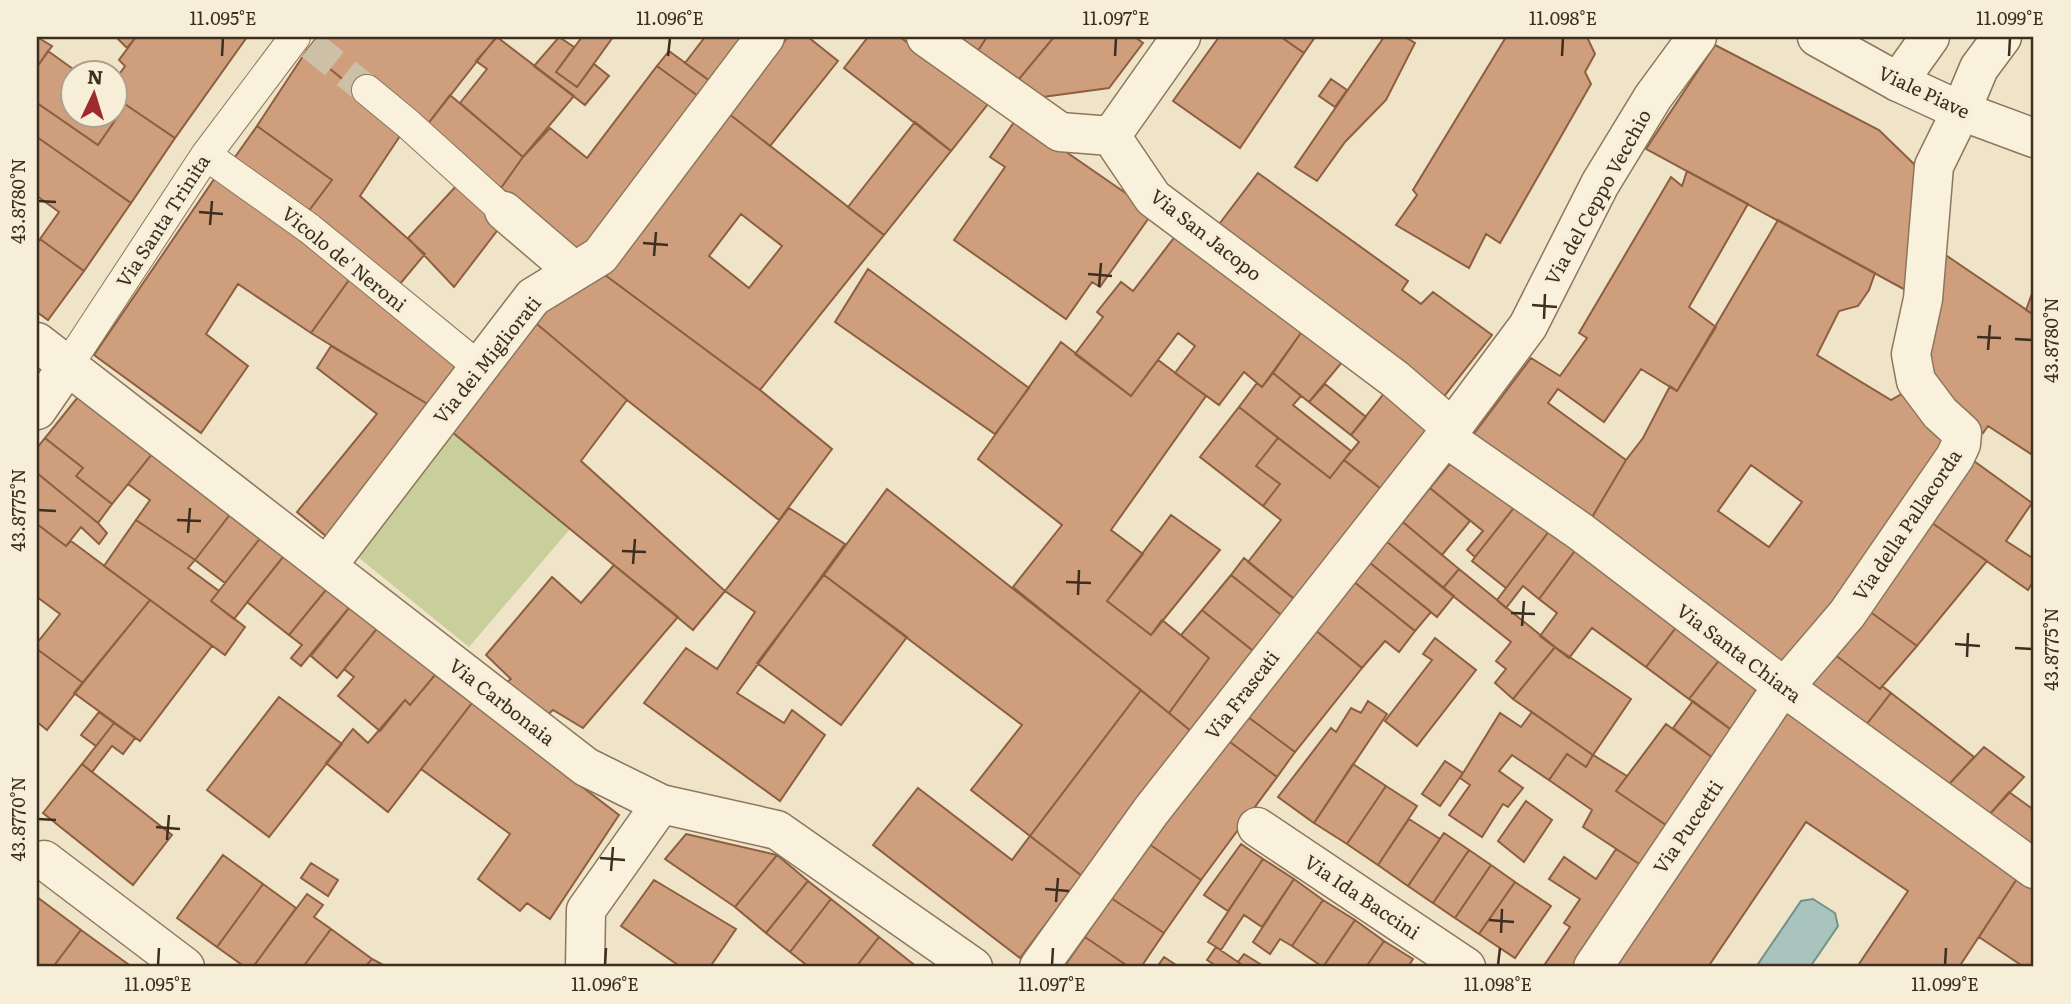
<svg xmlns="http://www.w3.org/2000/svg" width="2071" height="1004" viewBox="0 0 2071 1004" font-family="Literata,serif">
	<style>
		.green { fill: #c9cf9b }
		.water { fill: #a9c4bc; stroke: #6f938a; stroke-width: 2 }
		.building { fill: #cf9f7d; stroke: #8d5f41; stroke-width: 2; fill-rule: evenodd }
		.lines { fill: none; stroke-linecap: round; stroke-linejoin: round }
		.pedestrian-tunnel { stroke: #ccc0a6; stroke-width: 30; stroke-dasharray: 30 15; stroke-linecap: butt }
		.pedestrian-casing { stroke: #8d765c; stroke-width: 32 }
		.minor-casing { stroke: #8d765c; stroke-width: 41 }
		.tertiary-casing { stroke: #8d765c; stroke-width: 41 }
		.pedestrian { stroke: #faf1dc; stroke-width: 30 }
		.minor { stroke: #faf1dc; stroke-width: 38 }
		.tertiary { stroke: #faf1dc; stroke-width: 38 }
		.ticks { fill: none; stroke: #3d2e20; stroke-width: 2.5 }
		.labels { text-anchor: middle; stroke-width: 7; stroke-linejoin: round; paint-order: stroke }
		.street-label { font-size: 19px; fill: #3d2e20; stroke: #f7eed8 }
		.neatline { fill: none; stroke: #3d2e20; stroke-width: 2.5 }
		.ticks-label { font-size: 18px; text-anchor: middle; fill: #3d2e20 }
	</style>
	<rect width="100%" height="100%" fill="#f0e4c8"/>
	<!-- green -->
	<path class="green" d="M446,427L570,529L469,647L348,549Z"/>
	<!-- water -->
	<path class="water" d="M1813,899L1835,913L1838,926L1810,967H1756L1801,901Z"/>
	<!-- building -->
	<path class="building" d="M37,37L52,46L37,67Z
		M116,37H136L127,48Z
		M136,37H247L175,138L116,98V79L125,66L119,60Z
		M317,37H496L424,129L362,95L307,50Z
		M497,37L574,96L523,157L460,103L487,69L476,61Z
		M559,37L574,47L556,72L577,87L594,64L609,76L585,105L534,66Z
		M582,37H613L577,87L556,72Z
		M705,37H743L710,81L685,63Z
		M788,37H808L838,61L770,146L728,113Z
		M868,37H900L988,104L951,151L844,68Z
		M956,37H987L977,52Z
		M987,37H1054L1019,79L977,52Z
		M1054,37H1135L1143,43L1109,88L1043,97L1019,79Z
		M1219,37H1281L1304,53L1240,148L1173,101Z
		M1281,37H1315L1304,53Z
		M1384,37H1405L1415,43L1386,100L1345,142L1317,181L1295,167Z
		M1506,37H1587L1595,54L1585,72L1591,84L1500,243L1486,234L1469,268L1396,225L1417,195L1413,190Z
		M1715,45L1879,130L1917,167L1911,293L1646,149Z
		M307,50L404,130L360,196L425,254L394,291L304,217L332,180L257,126Z
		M48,51L80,74H74V116H118L98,145L37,103V67Z
		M669,51L710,81L698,96L657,66Z
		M657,66L698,96L581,253L501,188L523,157L550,128L587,158Z
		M1331,79L1347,90L1335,107L1319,96Z
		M450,95L523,157L501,188L424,129Z
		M116,98L175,138L131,203L37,137V103L98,145L118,116L116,114Z
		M728,113L884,235L760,390L597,269ZM741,214L782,246L749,288L709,256Z
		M1017,118L1153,212L1100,287L1092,282L1066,319L954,240L1005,167L990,157Z
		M915,122L951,151L884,235L848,207Z
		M257,126L332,180L304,217L230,164Z
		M37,137L131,203L84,271L40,239L59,212L37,196Z
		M1687,171L1748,204L1689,307L1716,327L1677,391L1641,369L1604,422L1558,389L1548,403L1626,460L1585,529L1467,443L1531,358L1560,376L1587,338L1579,333L1671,177L1682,186Z
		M219,172L354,273L311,333L238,284L206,334L248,366L201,433L94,355Z
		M1258,173L1408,281L1402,290L1421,304L1433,292L1492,335L1442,399L1217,227Z
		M457,185L503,223L454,287L408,238Z
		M1778,220L1875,273L1869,290L1858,306L1839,311L1817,355L1891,400L1910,389L1953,444L1782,673L1585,529L1626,460L1643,438L1670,386L1677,391ZM1751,465L1802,502L1769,547L1718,511Z
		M1177,234L1303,330L1262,387L1244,372L1219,405L1175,373L1195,346L1178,333L1131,396L1075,354L1103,317L1097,312L1121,282L1133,291Z
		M40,239L84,271L48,320L37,312V244Z
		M1944,254L2034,315V456L1988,426L1983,433L1953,412L1924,374Z
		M597,269L760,390L832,449L779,520L627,400L531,319L565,284L577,293Z
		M868,269L1029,388L995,434L835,322Z
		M354,273L471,371L439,411L311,333Z
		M2034,288V315L2026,310Z
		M531,319L627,400L581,461L725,591L693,630L446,427Z
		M1303,330L1343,361L1309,402L1273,373Z
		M1061,342L1131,396L1158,360L1206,396L1111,530L1143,554L1107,601L1151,635L1162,620L1209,658L1169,713L1013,587L1062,525L978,459Z
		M331,346L439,411L333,542L297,512L377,414L317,368Z
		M1273,373L1301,396L1293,405L1351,451L1330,478L1239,407L1257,383L1262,387Z
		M1325,384L1366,417L1351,435L1309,402Z
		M1386,391L1434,429L1385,492L1344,460L1359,442L1351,435Z
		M82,392L156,449L112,504L76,476L83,468L45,438Z
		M1239,407L1278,438L1256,466L1280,484L1263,506L1200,457Z
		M45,438L83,468L76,476L112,504L98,523L37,473V448Z
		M1278,438L1330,478L1344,460L1385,492L1298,602L1248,562L1281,520L1263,506L1280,484L1256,466Z
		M156,449L235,508L195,560L136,520L150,500L128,484Z
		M1459,453L1520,500L1475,557L1467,550L1483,531L1430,488Z
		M1967,456L2032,503L2006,541L2034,559V580L2028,590L1925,518Z
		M37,473L98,523L107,533L99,544L81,527L66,546L37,524Z
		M1430,488L1470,521L1442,555L1403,522Z
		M887,489L1141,690L1030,836L971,790L1022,725L824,575Z
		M1520,500L1553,526L1506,588L1472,561Z
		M235,508L265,532L225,583L195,560Z
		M789,508L845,544L737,693L784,723L792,710L825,735L780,801L644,703L686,648L717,669L755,612L725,591Z
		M1171,515L1220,550L1151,635L1107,601Z
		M1925,518L1987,561L1917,646L1865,608Z
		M136,520L195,560L188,568L219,591L211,601L245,627L225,655L104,566Z
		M1403,522L1459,569L1443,588L1386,541Z
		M37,524L66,546L71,541L150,600L83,683L37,649V643L60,614L37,597Z
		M1553,526L1580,544L1539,599L1523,586L1506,608L1497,600Z
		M265,532L287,552L234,619L211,601Z
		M1386,541L1454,596L1437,617L1369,562Z
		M1580,544L1681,621L1646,667L1592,628L1569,658L1540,636L1557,613L1539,599Z
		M287,552L330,585L289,635L247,602Z
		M1244,558L1298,602L1285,618L1231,575Z
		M1369,562L1431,612L1415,631L1353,581Z
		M614,565L678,617L583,728L553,710L545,717L502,686L511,679L486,655L552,577L581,603Z
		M1459,569L1555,647L1513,699L1495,683L1506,669L1496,661L1511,642L1443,588Z
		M824,575L907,637L841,725L757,663Z
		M1231,575L1285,618L1257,654L1202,610Z
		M1353,581L1415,631L1399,652L1385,641L1362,668L1314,629Z
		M330,585L353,603L301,666L291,658L302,645L289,635Z
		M150,600L212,646L140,741L74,693Z
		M353,603L380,625L337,678L311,656Z
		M1865,608L1917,646L1880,689L1830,651Z
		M1202,610L1257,654L1192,732L1169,713L1209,658L1181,635Z
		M1681,621L1724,654L1689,699L1646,667Z
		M380,625L435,675L410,705L405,700L380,731L338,696L354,677L344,669Z
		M1314,629L1362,668L1295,752L1244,714Z
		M1435,638L1476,670L1417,746L1385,721L1432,660L1423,654Z
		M1555,647L1631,699L1593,755L1513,699Z
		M37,649L83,683L47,730L37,722Z
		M1830,651L1880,689L1882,686L1891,693L1859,734L1801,689Z
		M1724,654L1771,688L1737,734L1689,699Z
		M435,675L472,703L388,812L326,763L353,729L368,743L405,700L410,705Z
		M1141,690L1192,732L1082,876L1030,836Z
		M1891,693L1974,757L1939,795L1859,734Z
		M279,697L342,744L269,837L207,790Z
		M1368,701L1387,714L1314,823L1278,797L1331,728L1336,732L1351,708L1361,713Z
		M1693,701L1737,734L1717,761L1673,728Z
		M1784,702L2024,868L1959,967H1857L1908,891L1806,822L1708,967H1612Z
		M472,703L619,815L550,919L527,903L520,911L478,879L510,834L421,769Z
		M99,712L114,723L96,746L81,735Z
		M1532,712L1593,755L1586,767L1567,754L1549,780L1512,755L1499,771L1523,788L1508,807L1503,804L1482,837L1449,815L1470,785L1460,778L1500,713L1521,727Z
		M1244,714L1295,752L1277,777L1226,739Z
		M114,723L135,738L123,754L112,746L92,772L82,764Z
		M1666,724L1717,761L1672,829L1616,791Z
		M1226,739L1277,777L1201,880L1149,844Z
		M1984,747L2024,777L1981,824L1939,795Z
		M1567,754L1586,767L1593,755L1627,776L1616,791L1672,829L1647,869L1583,827L1592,810L1549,780Z
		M1445,761L1463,773L1440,806L1422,794Z
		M82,764L172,835L133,885L43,813Z
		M1353,764L1386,786L1347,844L1314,823Z
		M1386,786L1417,806L1378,865L1347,844Z
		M918,788L1012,860L1030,836L1082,876L1020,958L873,845Z
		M2009,792L2034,810V861L1981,824Z
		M1526,801L1552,820L1524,862L1498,841Z
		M1409,819L1440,839L1408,886L1378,865Z
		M1444,833L1469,850L1433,903L1408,886Z
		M686,834L777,855L735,907L665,859Z
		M1149,844L1201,880L1164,933L1111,898Z
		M1241,844L1263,859L1228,911L1204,895Z
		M1616,849L1647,869L1582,967H1543L1570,927L1564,923L1580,899L1549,879L1564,857L1596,879Z
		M1469,850L1491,865L1455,918L1433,903Z
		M223,855L263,884L217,947L177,918Z
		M777,855L808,881L766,933L735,907Z
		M1263,859L1294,879L1262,927L1244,915L1221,950L1208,942Z
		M311,863L338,880L328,896L301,878Z
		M1491,865L1515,882L1479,934L1455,918Z
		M2024,868L2034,875V967H2024L1979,937Z
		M1294,879L1323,900L1292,946L1280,939L1270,954L1253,942Z
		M654,880L736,929L710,967H681L621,926Z
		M808,881L831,899L790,952L766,933Z
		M1515,882L1551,906L1515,958L1479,934Z
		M263,884L296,908L253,967H245L217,947Z
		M307,894L323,905L314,917L331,929L303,967H253Z
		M37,897L81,930L53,967H37Z
		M1111,898L1164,933L1141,967H1129L1085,937Z
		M831,899L879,937L856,967H809L790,952Z
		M1323,900L1355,920L1323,967L1292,946Z
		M1355,920L1384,941L1366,967H1323Z
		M331,929L372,959L365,967H303Z
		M81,930L132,967H53Z
		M879,937L917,967H856Z
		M1085,937L1129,967H1064Z
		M1384,941L1413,959L1408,967H1366Z
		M1216,947L1238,962L1245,967H1218L1207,960Z
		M1244,954L1265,967H1245L1238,962Z
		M1164,957L1179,967H1157Z
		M372,959L387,967H365Z"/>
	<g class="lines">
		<!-- pedestrian-tunnel -->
		<path class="pedestrian-tunnel" d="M311,45L367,90"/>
		<defs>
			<path id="pedestrian" d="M367,90L407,123L504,211
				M206,155L310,229L479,367
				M68,365L206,155L295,37"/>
			<path id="minor" d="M926,37L1060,132L1111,136
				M1898,82L1930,37
				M1111,136L1153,198L1395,379L1452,428
				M1111,136L1181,37
				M504,211L574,271
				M37,342L586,767L661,804L777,830L973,967
				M37,410L68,365
				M1445,437L1581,532L1784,687L2034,869
				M327,566L533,297L600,256L765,37
				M1257,827L1466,967
				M44,860L185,967
				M585,967L586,910L661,804
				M1593,967L1771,703L1847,614L1955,457L1961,444L1962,433L1940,413L1916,381L1911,354L1923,299L1934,166L1961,111L1979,68L2002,37"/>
			<path id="tertiary" d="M1817,37L1898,82L1961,111L2034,138
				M1039,967L1151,811L1452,428L1528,326L1600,184L1653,97L1697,37"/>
		</defs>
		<!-- pedestrian casing -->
		<use href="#pedestrian" class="pedestrian-casing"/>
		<!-- minor casing -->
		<use href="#minor" class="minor-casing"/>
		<!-- tertiary casing -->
		<use href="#tertiary" class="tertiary-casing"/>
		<!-- pedestrian -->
		<use href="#pedestrian" class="pedestrian"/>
		<!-- minor -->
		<use href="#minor" class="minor"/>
		<!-- tertiary -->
		<use href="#tertiary" class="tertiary"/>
	</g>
	<!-- ticks -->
	<path class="ticks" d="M222,56L223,38M668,56L670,38M1115,56L1116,38M1562,56L1563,38M2009,56L2010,38M38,201L56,202M199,212L223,214M210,225L212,201M643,243L668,245M654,256L656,232M1088,274L1112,276M1099,287L1101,263M1532,305L1557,307M1544,319L1545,294M1977,337L2001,338M2015,339L2032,340M1988,350L1990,325M38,510L56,511M177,520L201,521M188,533L190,508M622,551L646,552M633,564L635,539M1066,582L1091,583M1078,595L1079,570M1511,613L1535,614M1522,626L1524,601M1955,644L1980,646M2015,648L2032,649M1967,657L1968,633M38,819L56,820M156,827L180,829M167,840L169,815M600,858L625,860M611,871L613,847M1045,889L1069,891M1056,902L1058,878M1489,920L1514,922M1501,933L1502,909M158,965L159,948M605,965L606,948M1052,965L1053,948M1498,965L1500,948M1945,965L1946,948"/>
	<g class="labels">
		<!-- street labels -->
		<g class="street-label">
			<text transform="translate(1924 92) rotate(25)" y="7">Viale Piave</text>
			<text transform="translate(1598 197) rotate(-61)" y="7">Via del Ceppo Vecchio</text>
			<text transform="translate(163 221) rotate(-57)" y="7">Via Santa Trinita</text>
			<text transform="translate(1206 235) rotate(38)" y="7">Via San Jacopo</text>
			<text transform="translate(344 259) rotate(39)" y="7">Vicolo de' Neroni</text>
			<text transform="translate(487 360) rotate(-51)" y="7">Via dei Migliorati</text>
			<text transform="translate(1907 525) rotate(-56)" y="7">Via della Pallacorda</text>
			<text transform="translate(1739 653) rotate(37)" y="7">Via Santa Chiara</text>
			<text transform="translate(1242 695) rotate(-52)" y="7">Via Frascati</text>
			<text transform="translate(502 702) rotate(38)" y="7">Via Carbonaia</text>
			<text transform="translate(1688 827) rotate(-56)" y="7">Via Puccetti</text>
			<text transform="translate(1362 897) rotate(34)" y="7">Via Ida Baccini</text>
		</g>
	</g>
	<!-- border -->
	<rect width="2071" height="1004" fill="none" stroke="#f7eed8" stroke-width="77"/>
	<!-- north arrow -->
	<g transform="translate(94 94) rotate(4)"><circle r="33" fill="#f7eed8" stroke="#ada18e" stroke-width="2"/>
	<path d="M0-5L12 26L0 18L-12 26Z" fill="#9e2a2b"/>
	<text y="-10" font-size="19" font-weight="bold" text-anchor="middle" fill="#3d2e20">N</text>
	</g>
	<rect x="38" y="38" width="1994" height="927" class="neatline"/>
	<g class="ticks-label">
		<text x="223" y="25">11.095°E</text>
		<text x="670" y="25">11.096°E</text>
		<text x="1116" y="25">11.097°E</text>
		<text x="1563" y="25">11.098°E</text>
		<text x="2010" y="25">11.099°E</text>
		<text transform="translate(19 201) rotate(-90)" y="6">43.8780°N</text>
		<text transform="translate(2052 340) rotate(-90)" y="6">43.8780°N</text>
		<text transform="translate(19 510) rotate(-90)" y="6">43.8775°N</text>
		<text transform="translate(2052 649) rotate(-90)" y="6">43.8775°N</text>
		<text transform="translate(19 819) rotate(-90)" y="6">43.8770°N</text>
		<text x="158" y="991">11.095°E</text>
		<text x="605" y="991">11.096°E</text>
		<text x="1052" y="991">11.097°E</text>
		<text x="1498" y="991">11.098°E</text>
		<text x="1945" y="991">11.099°E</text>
	</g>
</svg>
